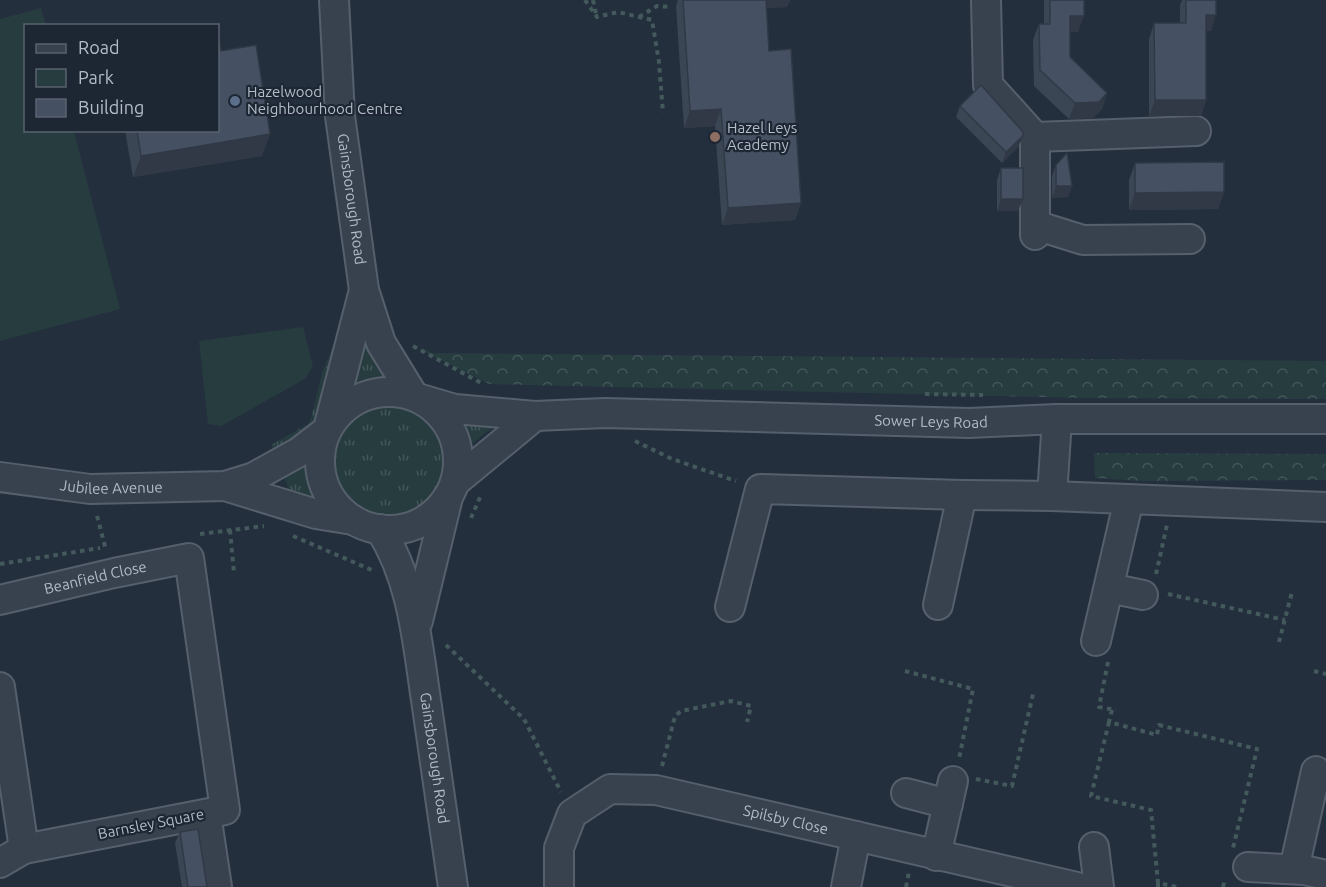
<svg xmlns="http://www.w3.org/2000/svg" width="1326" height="887" viewBox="0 0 1326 887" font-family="Ubuntu,sans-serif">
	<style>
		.grass { fill: url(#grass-tufts) }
		.forest { fill: url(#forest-crowns) }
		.park { fill: #263c3f }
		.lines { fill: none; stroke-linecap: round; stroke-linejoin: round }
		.minor-casing { stroke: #565f6c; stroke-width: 32 }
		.path { stroke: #44595c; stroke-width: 4; stroke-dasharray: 4.5 4.5; stroke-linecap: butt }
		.minor { stroke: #38414e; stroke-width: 28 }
		.wall { fill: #3b4654 }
		.shaded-wall { fill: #303945 }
		.building { fill: #455162; stroke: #303945; stroke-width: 1.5 }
		.service-dot { fill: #5c6f8a; stroke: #1d2633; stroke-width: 2 }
		.education-dot { fill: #8d6e63; stroke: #1d2633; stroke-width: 2 }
		.labels { text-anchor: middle; stroke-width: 4.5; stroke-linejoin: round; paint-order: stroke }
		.poi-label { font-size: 15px; fill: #b4bcc9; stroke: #1d2633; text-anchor: start }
		.street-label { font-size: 15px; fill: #b4bcc9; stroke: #1d2633 }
	</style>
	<defs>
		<pattern id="grass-tufts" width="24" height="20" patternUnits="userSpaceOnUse" patternTransform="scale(1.5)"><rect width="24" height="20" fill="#263c3f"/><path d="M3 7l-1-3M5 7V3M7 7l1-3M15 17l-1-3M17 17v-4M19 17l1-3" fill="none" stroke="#435659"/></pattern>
		<pattern id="forest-crowns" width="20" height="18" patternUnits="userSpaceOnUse" patternTransform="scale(1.5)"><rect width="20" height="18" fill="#263c3f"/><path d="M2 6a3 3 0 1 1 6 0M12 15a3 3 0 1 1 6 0" fill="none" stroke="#435659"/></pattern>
	</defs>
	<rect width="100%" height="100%" fill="#242f3e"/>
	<!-- grass -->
	<path class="grass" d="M335,342L338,343C328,368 323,408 309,428C302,438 285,446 275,454L271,445L308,424L311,419L322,373Z
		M358,345H373L390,380L371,382L348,389Z
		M331 461a58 58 0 1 1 116 0a58 58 0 1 1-116 0Z
		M458,420L504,423L486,432L471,445L467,443Z
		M307,461L312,489L318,501L286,497L288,488L284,476Z"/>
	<!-- forest -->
	<path class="forest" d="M420,341L424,349L432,353L1326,361V399L1084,398L489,384L425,352Z
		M1094,453L1326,454V480L1143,481L1095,478Z"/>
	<!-- park -->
	<path class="park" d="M41,8L46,25L26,26V130L74,131L120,309L0,341V19Z
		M303,327L313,366L305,379L221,426L208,424L199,341Z"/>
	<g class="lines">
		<defs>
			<g id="minor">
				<path id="s1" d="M334,0L340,116L364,290L381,343L413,395"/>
				<path d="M986,0L988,85L1035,137V235"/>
				<path d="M1035,137L1196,131"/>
				<path d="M1035,225L1083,240L1190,239"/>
				<circle cx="389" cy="461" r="69"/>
				<path id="s2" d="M421,399L455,409L535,416L605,413L969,423L1057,419H1326"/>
				<path d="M329,425L364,290"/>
				<path id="s3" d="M0,477L90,489L225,486L254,477L299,452L325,432"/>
				<path d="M455,482L535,416"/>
				<path d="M225,486L316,514L353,520"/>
				<path d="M1052,496L1057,419"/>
				<path id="s4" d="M380,529C413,581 417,641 426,700C435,763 444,825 453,887"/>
				<path d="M1109,588L1143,595"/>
				<path id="s5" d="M0,600L114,573L189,558L225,810L24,849L0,687"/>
				<path d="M938,605L962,495"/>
				<path d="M730,607L760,489L962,495L1052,496L1326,507"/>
				<path d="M418,621L448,497"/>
				<path d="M1096,641L1129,499"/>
				<path d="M906,793L948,804"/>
				<path d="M206,814L217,887"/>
				<path d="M1094,847L1099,887"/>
				<path d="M936,856L953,781"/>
				<path d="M0,863L24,849"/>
				<path d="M1248,867L1304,870L1326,875"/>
				<path d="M1294,869L1316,771"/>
				<path id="s6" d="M559,887V848L572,814L610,789L656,790L1077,887"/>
				<path d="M846,887L856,836"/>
			</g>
		</defs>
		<!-- minor casing -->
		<use href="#minor" class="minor-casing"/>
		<!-- path -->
		<path class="path" d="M585,0L597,17L618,12L652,20L659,62L663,113
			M593,0L596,14
			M639,17L657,6L671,7
			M413,346L483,384
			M925,394L983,395
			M635,441L672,459L736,481
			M97,516L106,550
			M471,518L481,495
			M230,530L234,573
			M200,534L264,526
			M293,536L374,571
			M0,564L100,548
			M1156,574L1167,525
			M1168,594L1285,620
			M1279,642L1292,592
			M446,645L524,719L561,792
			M1108,662L1099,707L1116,710
			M905,671L973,689L959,759
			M1314,671L1326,674
			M1112,710L1109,722L1157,735L1159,725L1257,749L1233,848
			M1109,722L1091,796L1151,810L1158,883
			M662,766L675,716L681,711L731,701L751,706L747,722
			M976,779L1012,786L1033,694
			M906,887L909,872
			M1158,887V883L1177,887
			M1223,887L1225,879"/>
		<!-- minor -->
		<use href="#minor" class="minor"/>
	</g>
	<!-- wall -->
	<path class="wall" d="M678,0H790L787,7L766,8L769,51L801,203L795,220L722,225L715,126L684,128L676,6Z
		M1044,0H1084L1078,32H1070V57L1107,93L1102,109L1093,118L1069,119L1034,86L1033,40L1039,24H1044Z
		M1182,0H1216L1211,31H1206V100L1201,116H1149V39L1154,23H1180V5Z
		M221,51L270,134L262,156L133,177L125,130H218Z
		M960,106L1023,136L1018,147L1002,163L956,117Z
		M1135,163L1224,192L1218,209L1129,210V180Z
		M1056,165L1072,186L1068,197L1052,198V176Z
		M1001,168L1018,211H997V180Z
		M180,832L207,887H182L175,843Z"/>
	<!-- shaded-wall -->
	<path class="shaded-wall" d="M762,0H790L787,7L759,9Z
		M1206,15H1216L1211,31H1200Z
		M1070,16H1084L1078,32H1064Z
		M1107,93L1102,109L1093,118L1069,119L1075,103Z
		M1155,100H1206L1201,116H1149Z
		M721,109L715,126L684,128L690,111Z
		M270,134L262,156L133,177L141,156Z
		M1023,136L1018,147L1002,163L1006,152Z
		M1056,186H1072L1068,197L1052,198Z
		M1224,192L1218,209L1129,210L1135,193Z
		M1001,199H1023L1018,211H997Z
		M801,203L795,220L722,225L728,208Z"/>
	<!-- building -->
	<path class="building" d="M683,0H766L769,51L791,49L801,203L728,208L721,109L690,111Z
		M1050,0H1084V16H1070V57L1107,93L1099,102L1075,103L1040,70L1039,24H1050Z
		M1186,0H1216V15H1206V100H1155L1154,23H1186Z
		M218,37L221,51L256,45L270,134L141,156L137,130H218Z
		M981,85L1023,132V136L1006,152L960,106Z
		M1067,153L1072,186H1056V165Z
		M1224,162V192L1135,193V163Z
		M1001,168H1023V199H1001Z
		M198,829L207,887H188L180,832Z"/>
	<!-- markers -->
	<circle class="service-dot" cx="235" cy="101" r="6"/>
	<circle class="education-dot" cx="715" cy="137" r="6"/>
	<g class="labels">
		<!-- poi labels -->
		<g class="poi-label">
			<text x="247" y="97">Hazelwood<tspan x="247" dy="17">Neighbourhood Centre</tspan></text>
			<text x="727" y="133">Hazel Leys<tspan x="727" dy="17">Academy</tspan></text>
		</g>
		<!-- street labels -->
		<g class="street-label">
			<text dy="5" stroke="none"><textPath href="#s1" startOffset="200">Gainsborough Road</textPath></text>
			<text dy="5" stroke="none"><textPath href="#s2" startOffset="512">Sower Leys Road</textPath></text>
			<text dy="5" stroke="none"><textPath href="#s3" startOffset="112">Jubilee Avenue</textPath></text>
			<text dy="5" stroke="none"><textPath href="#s5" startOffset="98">Beanfield Close</textPath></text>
			<text dy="5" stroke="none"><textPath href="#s4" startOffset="237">Gainsborough Road</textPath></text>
			<text dy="5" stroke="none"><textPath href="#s6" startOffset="300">Spilsby Close</textPath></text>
			<text transform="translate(151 824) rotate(-11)" y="5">Barnsley Square</text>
		</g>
	</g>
	<!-- legend -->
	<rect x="24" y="24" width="195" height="108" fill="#1d2633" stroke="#59626f" stroke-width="1.5"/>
	<rect x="36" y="44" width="30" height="9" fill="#38414e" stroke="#59626f" stroke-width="1.5"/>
	<text x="78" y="54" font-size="18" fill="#b4bcc9">Road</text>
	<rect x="36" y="69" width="30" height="18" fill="#263c3f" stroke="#59626f" stroke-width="1.5"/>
	<text x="78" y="84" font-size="18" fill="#b4bcc9">Park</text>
	<rect x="36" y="99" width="30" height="18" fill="#455162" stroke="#59626f" stroke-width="1.5"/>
	<text x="78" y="114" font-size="18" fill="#b4bcc9">Building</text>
</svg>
